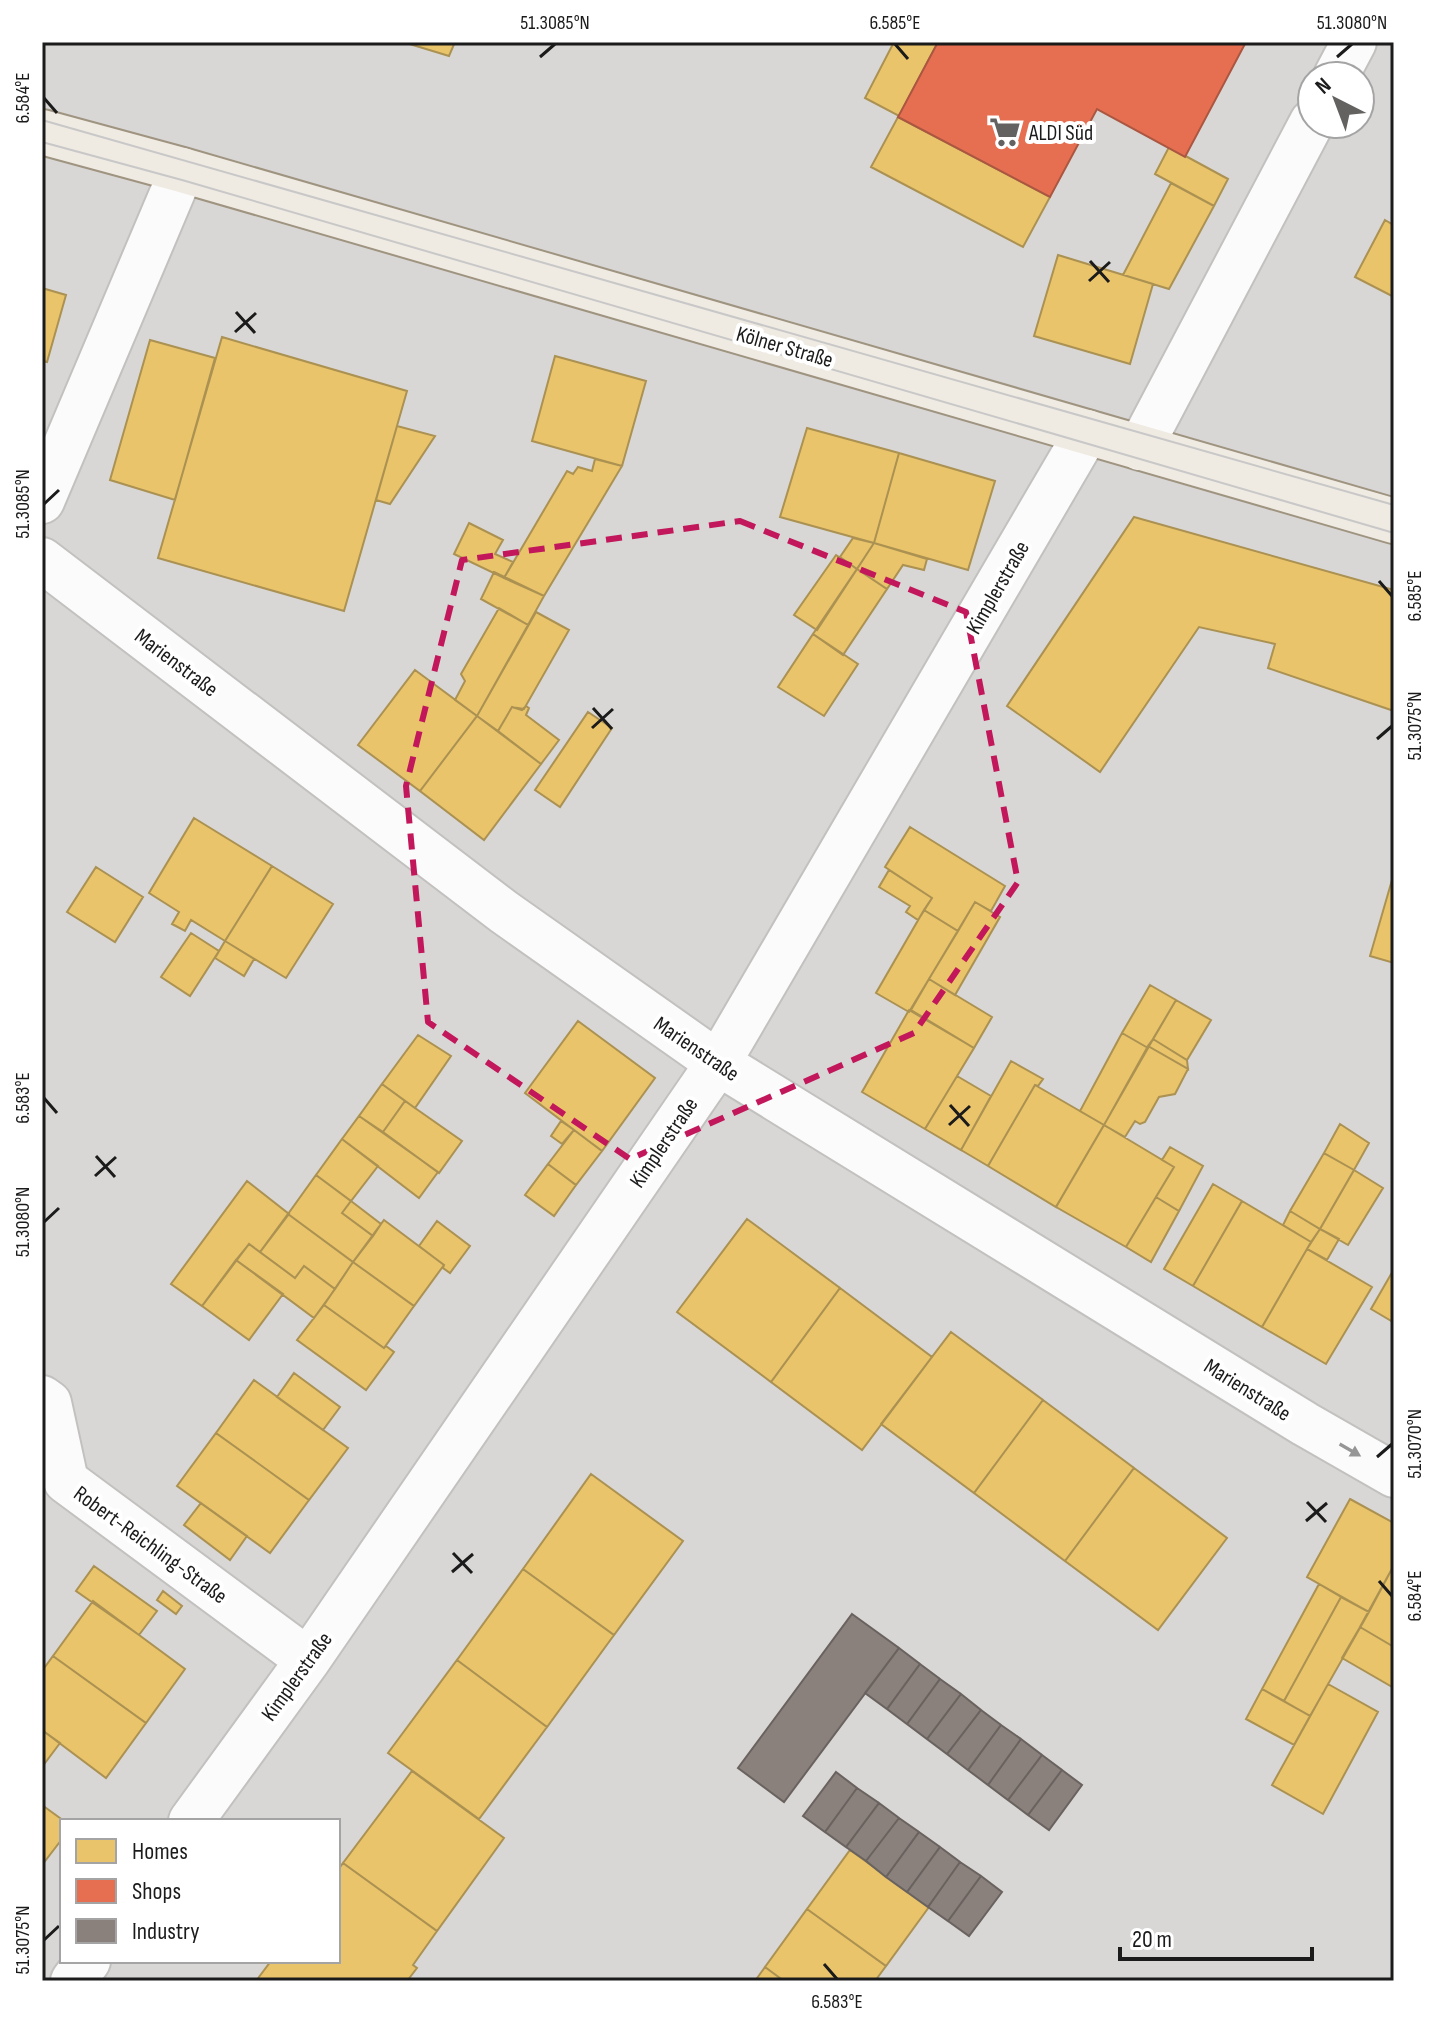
<svg xmlns="http://www.w3.org/2000/svg" width="1436" height="2023" viewBox="0 0 1436 2023" font-family="'Sofia Sans Condensed',sans-serif">
	<style>
		.residential { fill: #d8d7d5; fill-rule: evenodd }
		.homes { fill: #e9c46a; stroke: #ab9152; stroke-width: 2 }
		.shops { fill: #e76f51; stroke: #aa5641; stroke-width: 2 }
		.industry { fill: #8a817c; stroke: #69625f; stroke-width: 2 }
		.lines { fill: none; stroke-linecap: round; stroke-linejoin: round }
		.minor-casing { stroke: #c2c1bf; stroke-width: 48 }
		.major-casing { stroke: #9f9480; stroke-width: 48 }
		.minor { stroke: #fcfbfb; stroke-width: 44 }
		.major { stroke: #efeae2; stroke-width: 44 }
		.tram { stroke: #c9c8c8; stroke-width: 2 }
		.oneway { fill: #979696 }
		.marked { fill: none; stroke: #c2185b; stroke-width: 6; stroke-dasharray: 16 10; stroke-linejoin: round }
		.ticks { fill: none; stroke: #1b1b1b; stroke-width: 3 }
		.labels { text-anchor: middle; stroke-width: 8; stroke-linejoin: round; paint-order: stroke }
		.poi-label { font-size: 22px; fill: #1b1b1b; stroke: #fff; text-anchor: start }
		.street-label { font-size: 22px; fill: #1b1b1b; stroke: #fff }
		.neatline { fill: none; stroke: #1b1b1b; stroke-width: 3 }
		.ticks-label { font-size: 20px; text-anchor: middle; fill: #1b1b1b }
	</style>
	<rect width="100%" height="100%" fill="#e9e7e3"/>
	<!-- residential -->
	<path class="residential" d="M42,42H1394V1981H42ZM1312,76H1360V124H1312ZM62,1821H338V1961H62Z"/>
	<!-- homes -->
	<path class="homes" d="M403,42H455L449,56Z
		M894,42H938L899,116L865,98Z
		M898,117L1050,197L1023,247L871,167Z
		M1169,147L1228,179L1214,206L1155,174Z
		M1171,183L1214,206L1169,289L1123,275Z
		M1385,220L1392,224L1394,220V297L1355,277Z
		M1058,255L1153,284L1130,364L1034,336Z
		M42,288L66,295L47,362L42,361Z
		M222,337L407,391L344,611L158,558Z
		M150,340L215,358L175,500L110,480Z
		M555,356L646,381L622,466L532,441Z
		M397,426L435,436L390,504L376,500Z
		M807,428L899,453L874,543L780,517Z
		M899,453L995,481L968,570L874,543Z
		M595,459L622,466L544,596L504,578L567,471L573,474L578,467L592,471Z
		M1134,517L1394,590V711L1268,668L1275,644L1199,627L1100,772L1007,706Z
		M469,523L503,540L495,554L513,562L504,578L454,554Z
		M853,538L874,543L857,569L840,557Z
		M874,543L927,559L924,570L903,565L887,589L857,569Z
		M836,555L857,569L817,630L794,615Z
		M857,569L887,589L843,655L813,634Z
		M494,572L544,596L528,625L481,599Z
		M499,608L528,625L477,716L455,700L465,681L461,674Z
		M536,612L569,630L524,709L512,707L498,731L477,716Z
		M813,634L858,664L824,716L778,687Z
		M415,670L477,716L420,791L358,745Z
		M526,706L529,708L526,715L559,740L541,764L498,731L512,707L522,710Z
		M588,712L612,728L560,807L535,790Z
		M477,716L541,764L484,840L420,791Z
		M194,818L272,866L225,941L191,920L185,931L172,924L179,912L149,893Z
		M910,827L1005,886L991,911L975,902L958,931L924,910L932,898L885,867Z
		M272,866L333,904L286,978L225,941Z
		M96,867L143,897L115,942L67,912Z
		M889,870L932,898L918,920L906,912L910,906L879,887Z
		M1394,873V963L1370,956Z
		M975,902L1000,917L955,995L929,979Z
		M924,910L958,931L909,1012L876,993Z
		M191,933L219,951L190,996L161,977Z
		M225,941L254,959L244,976L215,958Z
		M929,979L992,1017L974,1048L911,1010Z
		M1150,985L1176,1000L1148,1048L1122,1033Z
		M1176,1000L1211,1020L1187,1060L1153,1039Z
		M909,1010L974,1048L925,1129L862,1092Z
		M578,1021L655,1078L602,1151L525,1093Z
		M1122,1033L1148,1048L1104,1125L1080,1111Z
		M418,1035L451,1056L415,1108L382,1084Z
		M1153,1039L1187,1060L1188,1069L1148,1046Z
		M1148,1046L1188,1069L1175,1094L1159,1097L1145,1122L1140,1124L1135,1121L1125,1137L1104,1125Z
		M1011,1061L1043,1079L1038,1086L1035,1085L988,1166L961,1150Z
		M957,1076L991,1096L961,1150L925,1129Z
		M382,1084L405,1101L383,1132L359,1116Z
		M1035,1085L1104,1125L1056,1207L988,1166Z
		M405,1101L462,1141L439,1173L383,1132Z
		M359,1116L438,1172L419,1198L342,1139Z
		M561,1121L574,1130L562,1144L551,1136Z
		M1340,1124L1369,1143L1354,1170L1324,1153Z
		M1104,1125L1174,1167L1126,1247L1056,1207Z
		M574,1130L602,1151L576,1185L548,1164Z
		M342,1139L378,1166L351,1201L316,1175Z
		M1170,1147L1203,1166L1179,1211L1156,1197L1174,1167L1162,1160Z
		M1324,1153L1354,1170L1320,1229L1290,1211Z
		M548,1164L576,1185L554,1216L525,1195Z
		M1354,1170L1383,1188L1348,1245L1320,1229Z
		M316,1175L351,1201L342,1213L373,1236L353,1262L288,1214Z
		M247,1181L289,1214L260,1252L249,1244L202,1306L171,1284Z
		M1213,1184L1242,1201L1193,1286L1164,1269Z
		M1156,1197L1179,1211L1151,1262L1126,1247Z
		M351,1201L381,1224L373,1236L342,1213Z
		M1242,1201L1311,1242L1262,1327L1193,1286Z
		M1290,1211L1320,1229L1311,1242L1283,1225Z
		M288,1214L353,1262L335,1289L304,1266L295,1278L260,1252Z
		M747,1219L840,1288L771,1382L677,1312Z
		M384,1220L444,1265L414,1306L353,1262Z
		M437,1221L470,1246L450,1273L443,1268L444,1265L419,1246Z
		M1320,1229L1339,1239L1327,1260L1307,1249Z
		M249,1244L295,1278L304,1266L335,1289L314,1318L236,1260Z
		M1307,1249L1372,1287L1326,1364L1262,1327Z
		M236,1260L283,1294L249,1340L202,1306Z
		M353,1262L414,1306L384,1348L324,1305Z
		M1394,1269V1321L1393,1322L1371,1309Z
		M840,1288L932,1357L862,1450L771,1382Z
		M324,1305L384,1348L386,1346L394,1352L366,1390L297,1340Z
		M951,1332L1043,1400L974,1493L881,1424Z
		M294,1373L340,1407L323,1430L277,1397Z
		M254,1380L348,1448L309,1500L216,1433Z
		M1043,1400L1134,1468L1065,1561L974,1493Z
		M216,1433L309,1500L270,1553L177,1486Z
		M1134,1468L1227,1538L1158,1630L1065,1561Z
		M591,1474L683,1541L614,1635L523,1569Z
		M1350,1499L1394,1523V1565L1369,1612L1307,1577Z
		M201,1503L247,1536L230,1560L184,1525Z
		M1394,1565V1647L1360,1627Z
		M94,1566L157,1611L139,1635L76,1591Z
		M523,1569L614,1635L547,1727L457,1660Z
		M1319,1584L1341,1597L1284,1701L1262,1689Z
		M163,1591L182,1606L176,1614L157,1600Z
		M1341,1597L1369,1612L1310,1716L1284,1701Z
		M93,1601L185,1669L146,1723L53,1656Z
		M1360,1627L1394,1647V1688L1342,1658Z
		M53,1656L146,1723L106,1778L42,1730V1671Z
		M457,1660L547,1727L479,1819L388,1753Z
		M1328,1684L1378,1712L1323,1814L1272,1785Z
		M1262,1689L1310,1716L1294,1745L1246,1719Z
		M42,1730L60,1743L42,1767Z
		M412,1771L504,1838L437,1931L343,1863Z
		M42,1805L64,1821H62V1839L42,1865Z
		M850,1850L929,1907L886,1966L807,1909Z
		M343,1863L437,1931L413,1965L417,1968L407,1981H256L271,1961H338V1870Z
		M807,1909L886,1966L875,1981H784L765,1967Z
		M765,1967L784,1981H755Z"/>
	<!-- shops -->
	<path class="shops" d="M938,42H1246L1185,157L1097,109L1050,197L898,117Z"/>
	<!-- industry -->
	<path class="industry" d="M852,1614L899,1648L784,1802L738,1768Z
		M899,1648L920,1664L887,1709L865,1693Z
		M920,1664L940,1679L907,1724L887,1709Z
		M940,1679L961,1694L927,1739L907,1724Z
		M961,1694L981,1710L947,1754L927,1739Z
		M981,1710L1001,1725L968,1770L947,1754Z
		M1001,1725L1021,1739L988,1785L968,1770Z
		M1021,1739L1042,1755L1008,1800L988,1785Z
		M1042,1755L1062,1770L1028,1815L1008,1800Z
		M1062,1770L1082,1785L1049,1830L1028,1815Z
		M836,1772L857,1788L825,1832L803,1816Z
		M857,1788L879,1803L846,1847L825,1832Z
		M879,1803L899,1818L866,1861L846,1847Z
		M899,1818L919,1832L886,1877L866,1861Z
		M919,1832L940,1847L907,1892L886,1877Z
		M940,1847L960,1862L928,1907L907,1892Z
		M960,1862L981,1876L948,1921L928,1907Z
		M981,1876L1002,1892L969,1936L948,1921Z"/>
	<g class="lines">
		<defs>
			<path id="minor" d="M1336,76L1354,42
				M1140,448L1312,122
				M42,501L182,170
				M42,560L504,912L718,1063L1305,1424L1394,1475
				M42,1398L49,1403L66,1481L308,1660
				M191,1821L308,1660L718,1063L1087,432
				M73,1981L88,1961"/>
			<path id="major" d="M42,132L182,170L1394,521"/>
		</defs>
		<!-- minor casing -->
		<use href="#minor" class="minor-casing"/>
		<!-- major casing -->
		<use href="#major" class="major-casing"/>
		<!-- minor -->
		<use href="#minor" class="minor"/>
		<!-- major -->
		<use href="#major" class="major"/>
		<!-- tram -->
		<path class="tram" d="M42,120L1394,505
			M42,142L182,180L1394,533"/>
	</g>
	<!-- one-way arrows -->
	<defs><path id="oneway-solid" d="M-6-.8H1V-3.2L6.5 0L1 3.2V.8H-6Z" transform="scale(2)"/></defs>
	<use class="oneway" href="#oneway-solid" transform="translate(1350 1450) rotate(30)"/>
	<!-- marked area -->
	<path class="marked" d="M740,521L966,612L1018,882L914,1033L630,1159L428,1022L406,786L462,560Z"/>
	<!-- ticks -->
	<path class="ticks" d="M895,44L908,59M540,57L555,44M1337,57L1352,44M44,98L57,113M1090,261L1109,282M1089,281L1110,262M236,312L255,333M235,332L256,313M44,504L59,490M1379,581L1392,596M593,708L612,729M592,728L613,709M1377,739L1392,726M44,1098L57,1113M950,1105L969,1126M949,1125L970,1106M96,1156L115,1177M95,1176L116,1157M44,1222L59,1208M1377,1457L1392,1444M1307,1502L1326,1522M1306,1521L1327,1503M453,1553L472,1573M452,1572L473,1554M1379,1581L1392,1596M44,1940L59,1926M824,1964L837,1979"/>
	<!-- icons -->
	<defs>
		<symbol id="supermarket-bare" viewBox="-9 -9 18 18"><path d="M-6-5.5h2.5l.6 2H6L4.5 2H-2.5L-4.4-4H-6ZM-1.5 3.2a1.3 1.3 0 1 0 .1 0ZM3 3.2a1.3 1.3 0 1 0 .1 0Z" fill="#636261" stroke="#fff" stroke-width="2.5" paint-order="stroke"/></symbol>
	</defs>
	<g fill-rule="evenodd">
		<use href="#supermarket-bare" x="983" y="110" width="44" height="44"/>
	</g>
	<g class="labels">
		<!-- poi labels -->
		<g class="poi-label">
			<text x="1029" y="140">ALDI Süd</text>
		</g>
		<!-- street labels -->
		<g class="street-label">
			<text transform="translate(785 346) rotate(16)" y="8">Kölner Straße</text>
			<text transform="translate(997 587) rotate(-60)" y="8">Kimplerstraße</text>
			<text transform="translate(177 662) rotate(37)" y="8">Marienstraße</text>
			<text transform="translate(697 1048) rotate(34)" y="8">Marienstraße</text>
			<text transform="translate(663 1142) rotate(-56)" y="8">Kimplerstraße</text>
			<text transform="translate(1248 1389) rotate(32)" y="8">Marienstraße</text>
			<text transform="translate(151 1544) rotate(36)" y="8">Robert-Reichling-Straße</text>
			<text transform="translate(296 1676) rotate(-54)" y="8">Kimplerstraße</text>
		</g>
	</g>
	<!-- border -->
	<rect width="1436" height="2023" fill="none" stroke="#ffffff" stroke-width="88"/>
	<!-- legend -->
	<rect x="60" y="1819" width="280" height="144" fill="#ffffff" stroke="#a4a4a4" stroke-width="2"/>
	<rect x="76" y="1839" width="40" height="24" fill="#e9c46a" stroke="#a4a4a4" stroke-width="2"/>
	<text x="132" y="1859" font-size="24" fill="#1b1b1b">Homes</text>
	<rect x="76" y="1879" width="40" height="24" fill="#e76f51" stroke="#a4a4a4" stroke-width="2"/>
	<text x="132" y="1899" font-size="24" fill="#1b1b1b">Shops</text>
	<rect x="76" y="1919" width="40" height="24" fill="#8a817c" stroke="#a4a4a4" stroke-width="2"/>
	<text x="132" y="1939" font-size="24" fill="#1b1b1b">Industry</text>
	<!-- north arrow -->
	<g transform="translate(1336 100) rotate(318)"><circle r="38" fill="#ffffff" stroke="#a4a4a4" stroke-width="2"/>
	<path d="M0-6L14 30L0 20L-14 30Z" fill="#636261"/>
	<text y="-12" font-size="22" font-weight="bold" text-anchor="middle" fill="#1b1b1b">N</text>
	</g>
	<!-- scale -->
	<path d="M1120 1947v12h192v-12" fill="none" stroke="#1b1b1b" stroke-width="4"/>
	<text x="1132" y="1947" font-size="24" fill="#1b1b1b" stroke="#ffffff" stroke-width="6" paint-order="stroke">20 m</text>
	<rect x="44" y="44" width="1348" height="1935" class="neatline"/>
	<g class="ticks-label">
		<text x="555" y="29">51.3085°N</text>
		<text x="895" y="29">6.585°E</text>
		<text x="1352" y="29">51.3080°N</text>
		<text transform="translate(22 98) rotate(-90)" y="7">6.584°E</text>
		<text transform="translate(22 504) rotate(-90)" y="7">51.3085°N</text>
		<text transform="translate(1414 596) rotate(-90)" y="7">6.585°E</text>
		<text transform="translate(1414 726) rotate(-90)" y="7">51.3075°N</text>
		<text transform="translate(22 1098) rotate(-90)" y="7">6.583°E</text>
		<text transform="translate(22 1222) rotate(-90)" y="7">51.3080°N</text>
		<text transform="translate(1414 1444) rotate(-90)" y="7">51.3070°N</text>
		<text transform="translate(1414 1596) rotate(-90)" y="7">6.584°E</text>
		<text transform="translate(22 1940) rotate(-90)" y="7">51.3075°N</text>
		<text x="837" y="2008">6.583°E</text>
	</g>
</svg>
